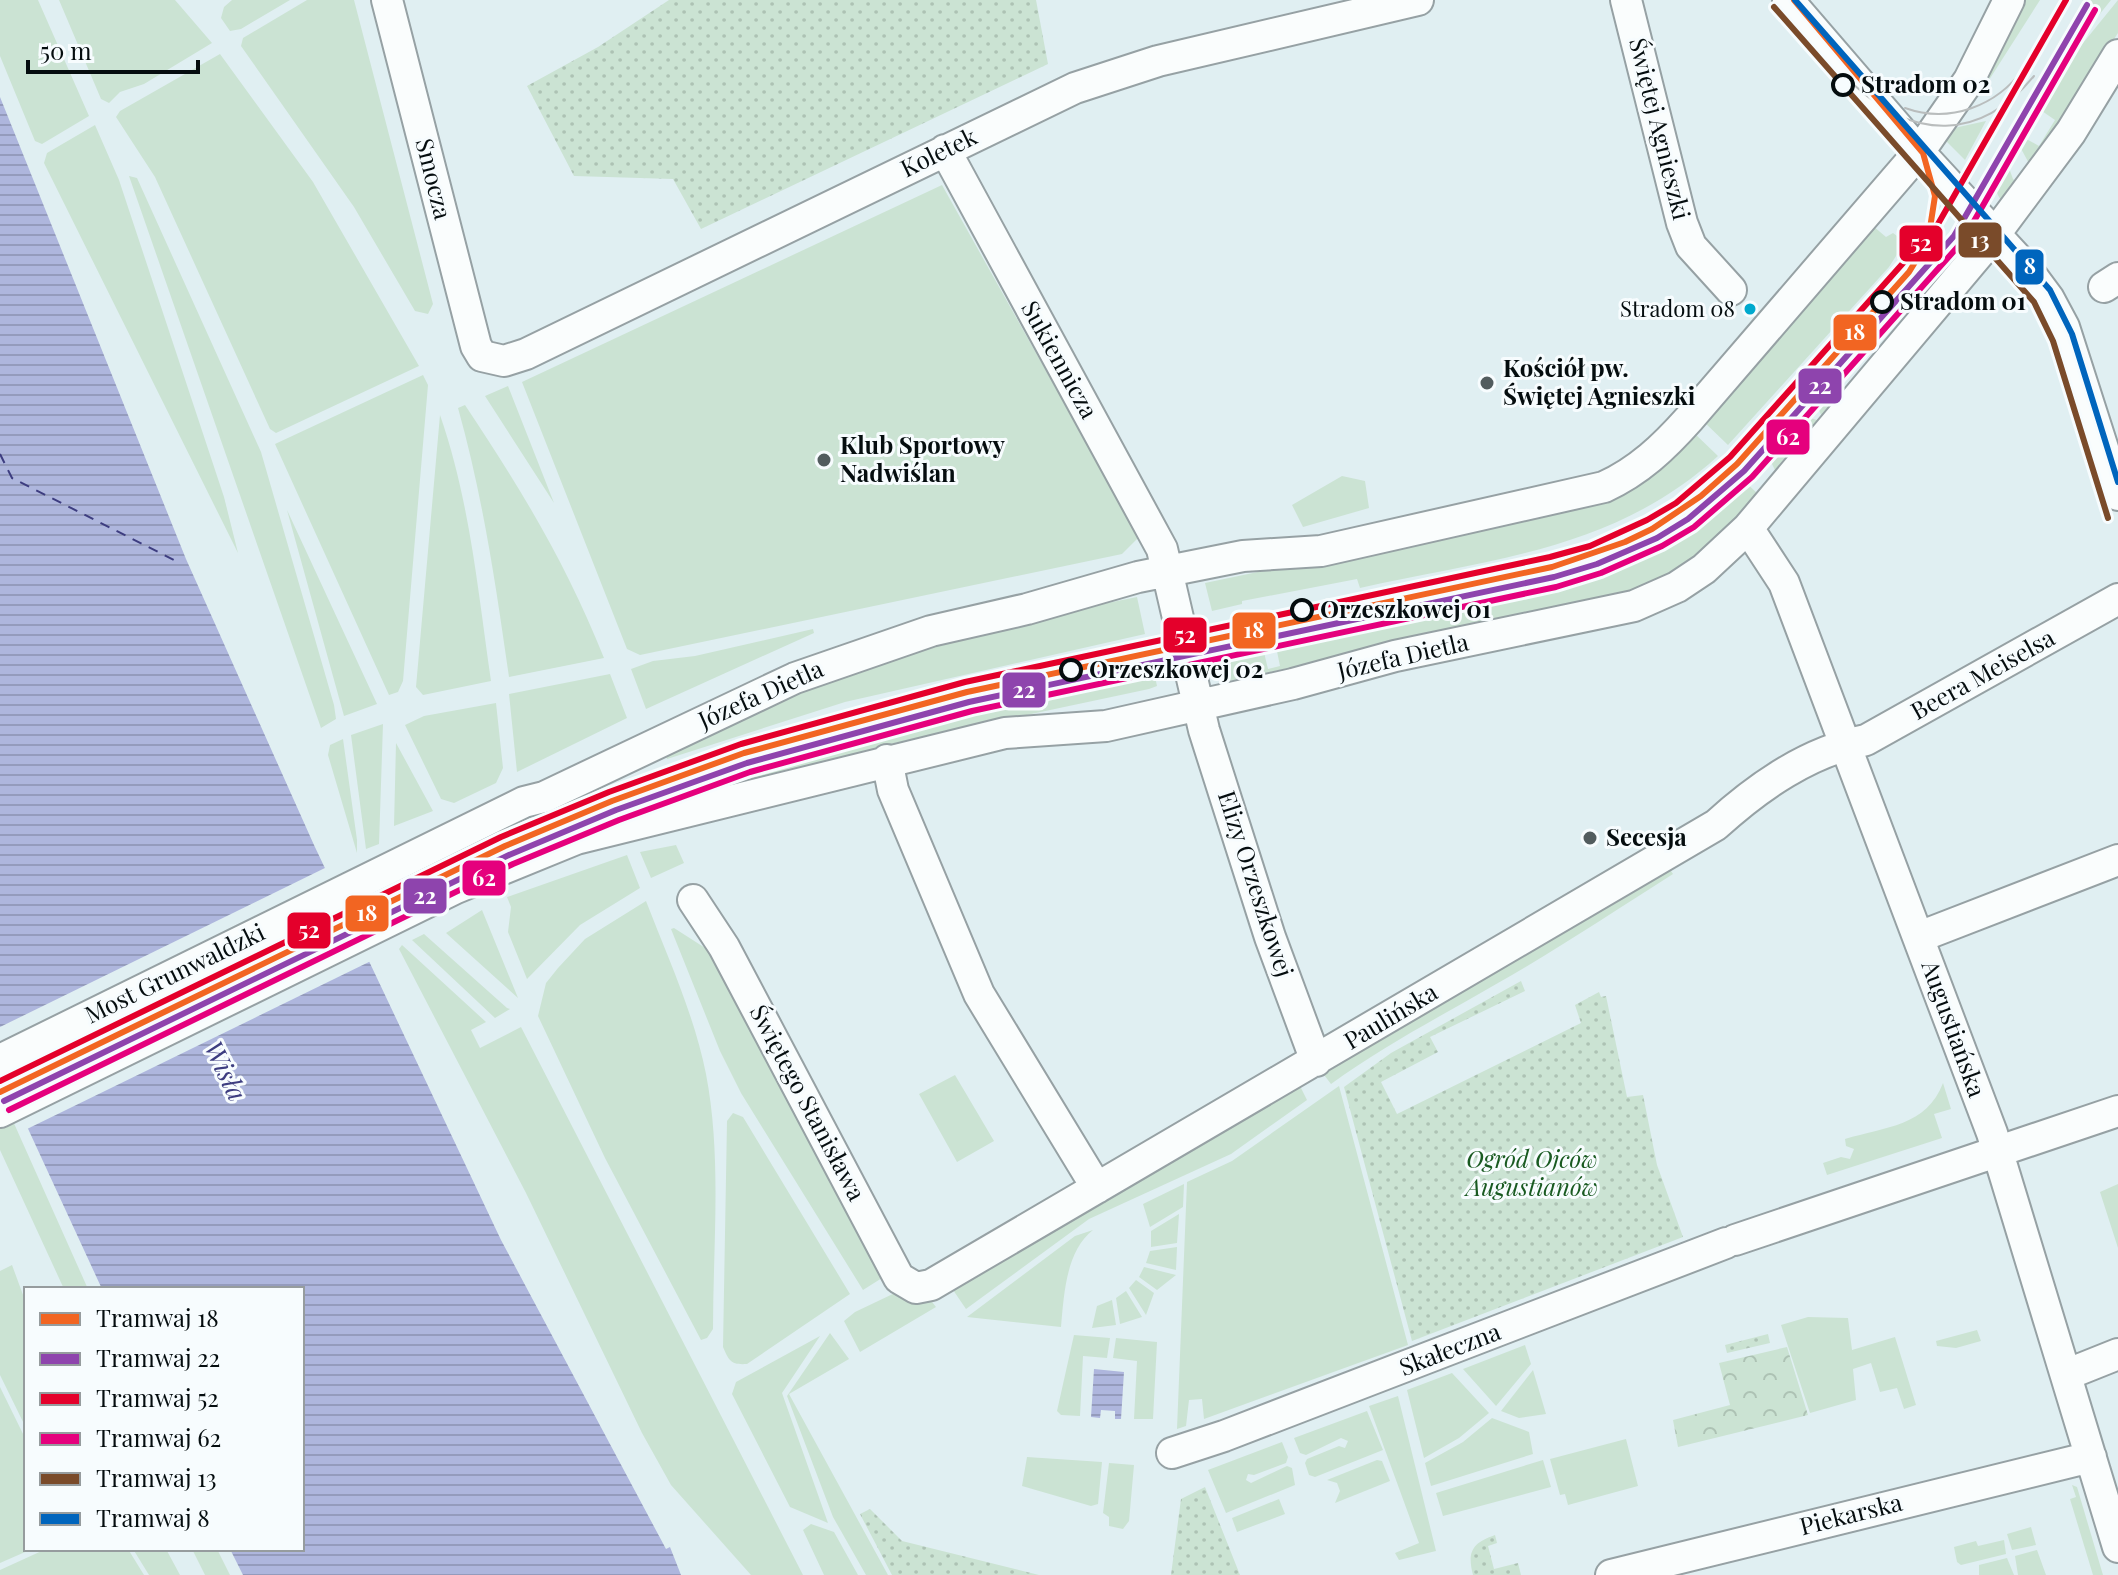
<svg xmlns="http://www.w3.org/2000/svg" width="2118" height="1575" viewBox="0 0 2118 1575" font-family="'Playfair Display',serif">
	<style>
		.grass { fill: #cbe3d3 }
		.park { fill: url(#park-crowns) }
		.garden { fill: url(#garden-dots) }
		.water { fill: url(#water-rules) }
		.pier { fill: #e0eff2 }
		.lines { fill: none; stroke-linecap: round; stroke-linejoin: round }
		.ferry { stroke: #3d3d80; stroke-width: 2; stroke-dasharray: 10 8; stroke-linecap: butt }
		.minor-casing { stroke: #96a1a4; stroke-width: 34 }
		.minor { stroke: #fafdfd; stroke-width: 30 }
		.tram { stroke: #b9bdbd; stroke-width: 2 }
		.tram-1-casing { stroke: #f7fcfe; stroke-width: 12 }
		.tram-2-casing { stroke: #f7fcfe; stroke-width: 12 }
		.tram-3-casing { stroke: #f7fcfe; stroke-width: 12 }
		.tram-4-casing { stroke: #f7fcfe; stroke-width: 12 }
		.tram-5-casing { stroke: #f7fcfe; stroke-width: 12 }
		.tram-6-casing { stroke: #f7fcfe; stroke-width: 12 }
		.tram-1 { stroke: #f26522; stroke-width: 6 }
		.tram-2 { stroke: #8e44ad; stroke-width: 6 }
		.tram-3 { stroke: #e4002b; stroke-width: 6 }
		.tram-4 { stroke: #e5007d; stroke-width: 6 }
		.tram-5 { stroke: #7a4b2a; stroke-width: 6 }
		.tram-6 { stroke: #0065bd; stroke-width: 6 }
		.stop-dot { fill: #f7fcfe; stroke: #050d0f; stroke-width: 4 }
		.bus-dot { fill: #00a9ce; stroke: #f7fcfe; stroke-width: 3 }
		.poi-dot { fill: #525c5e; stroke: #f7fcfe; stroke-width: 3 }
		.labels { text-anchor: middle; stroke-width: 6; stroke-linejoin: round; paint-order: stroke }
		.bus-label { font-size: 22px; fill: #050d0f; stroke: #f7fcfe; text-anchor: end }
		.stop-label { font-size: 24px; font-weight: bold; fill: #050d0f; stroke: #f7fcfe; text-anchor: start }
		.street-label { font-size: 24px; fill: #050d0f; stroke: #f7fcfe }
		.poi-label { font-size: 24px; font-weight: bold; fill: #050d0f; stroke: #f7fcfe; text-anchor: start }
		.park-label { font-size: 24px; font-style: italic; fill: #195a21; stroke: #f7fcfe }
		.water-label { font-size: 26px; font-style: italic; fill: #3d3d80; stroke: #f7fcfe }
		.line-badge { stroke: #f7fcfe; stroke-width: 3 }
		.badge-label { font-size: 22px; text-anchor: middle; font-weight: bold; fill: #fff }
	</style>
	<defs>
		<pattern id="park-crowns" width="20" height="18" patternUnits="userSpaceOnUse" patternTransform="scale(2)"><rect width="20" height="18" fill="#cbe3d3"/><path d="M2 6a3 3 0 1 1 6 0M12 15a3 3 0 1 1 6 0" fill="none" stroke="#adc2b4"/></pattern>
		<pattern id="garden-dots" width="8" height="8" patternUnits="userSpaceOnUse" patternTransform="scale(2)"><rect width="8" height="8" fill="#cbe3d3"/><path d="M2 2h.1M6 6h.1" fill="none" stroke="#adc2b4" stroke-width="1.8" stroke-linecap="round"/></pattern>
		<pattern id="water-rules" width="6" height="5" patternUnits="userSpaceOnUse" patternTransform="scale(2)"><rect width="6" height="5" fill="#aeb6dd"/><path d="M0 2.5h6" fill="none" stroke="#949bbc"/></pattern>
	</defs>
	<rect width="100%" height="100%" fill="#e0eff2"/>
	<!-- grass -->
	<path class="grass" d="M0,0H38L89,116L42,144L35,141L0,56Z
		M59,0H175L212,43L144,84L120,92L109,103L101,99Z
		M232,0H290L241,29L230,31L221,18L224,7Z
		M307,0H354L433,304L428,314L415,311L354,207L241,46L243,38Z
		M2022,0H2040L1989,80L1984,77Z
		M2083,0H2111L2067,55L2014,132L2012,124Z
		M2118,0V33L2031,167L2019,145L2023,137L2039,146L2055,120L2039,109L2075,53Z
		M220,54L313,182L419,366L276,433L270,429L155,177L116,117L120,111Z
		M1986,121L1965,160L1945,140L1954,128Z
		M95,125L119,180L224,497L238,553L44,163L47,153Z
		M2002,149L2013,179L2020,185L2003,202C1990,190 1997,165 2002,149Z
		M129,176L137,178L261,452L334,705L336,719L321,728Z
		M942,185L1139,537L1122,554L640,655L627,649L522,382Z
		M1873,226L1886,237L1893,233L1905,242L1889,267L1728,445L1702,420Z
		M423,375L428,385L403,681L398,692L389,695L275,444Z
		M508,386L554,503L485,396Z
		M1835,389L1833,404L1777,474L1770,460L1807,417L1817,420L1821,415L1818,407Z
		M465,405C521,489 566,563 604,658L509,677C496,586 483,497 458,408Z
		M440,415C470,501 478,592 491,681L423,695L416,687Z
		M1692,431L1718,456C1615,550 1491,559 1360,588L1357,579L1242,601V604L1212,611L1205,583L1504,521Z
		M1736,473L1759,495C1711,545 1691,565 1626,594L1229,681L1222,652L1262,644L1268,669L1280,666L1273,632L1583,564C1643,543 1689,515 1736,473Z
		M1342,476L1365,481L1369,508L1303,527L1292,505Z
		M287,510L377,704L344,716Z
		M1137,597L1145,634L845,702L667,759L664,750L842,670L1024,620Z
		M813,629L814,633L646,709L631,669L653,661L695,656Z
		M1153,667L1157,686L1149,689L890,744L791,773L692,795L682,797L676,783L805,740L1002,690L1005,699Z
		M610,674L627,718L517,772L509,694Z
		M496,703L503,768L496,783L454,803L441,799L405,725L424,716Z
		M383,724L379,844L366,849L351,735Z
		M343,739L357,840V853L328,755L330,745Z
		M396,743L433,811L394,826Z
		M676,845L684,863L651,878L640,852Z
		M627,855L640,888L580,925L527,979L508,932L511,907L507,897Z
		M1669,868L1673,874C1616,910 1558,949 1498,983C1441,1016 1385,1045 1331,1084L1321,1071Z
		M646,901C668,958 694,1014 706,1074C722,1157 713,1245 713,1329L707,1338L701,1340L605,1158L538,1016L546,983L558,968L585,939Z
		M482,910L518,998L446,933Z
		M674,928L713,953L882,1278L863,1290L741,1093L720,1051L671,929Z
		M424,934L507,1008L510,1009L495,1018L412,940Z
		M402,945L486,1022L471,1030L480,1048L521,1027L803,1575H751L671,1485L642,1433L526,1193L399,949Z
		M955,1075L994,1141L957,1162L919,1094Z
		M1943,1083L1951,1109L1934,1114L1942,1138L1827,1175L1823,1163L1841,1157L1850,1159L1854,1149L1846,1146L1845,1139C1885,1127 1927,1126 1943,1083Z
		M1299,1084L1307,1100L1231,1154L1089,1219L966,1309L951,1287Z
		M1339,1086L1408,1345L1204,1419L1202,1399L1189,1400L1186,1426L1177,1429L1187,1182L1232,1161Z
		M0,1092L88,1289H64L0,1150Z
		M733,1113L743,1117L850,1294L747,1364C731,1365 729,1361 723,1347L727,1121Z
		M1184,1184L1183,1207L1150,1227L1143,1204Z
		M2118,1184V1248L2100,1192Z
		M1179,1214L1177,1243L1151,1247V1231Z
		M1093,1230C1066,1251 1064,1294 1061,1327L967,1317L1075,1236Z
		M1177,1247L1176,1270L1146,1263L1150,1251Z
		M12,1265L26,1303V1428L0,1375V1271Z
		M1144,1267L1176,1275L1157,1290L1139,1277Z
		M1136,1280L1154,1293L1146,1315L1129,1288Z
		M1126,1291L1142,1317L1120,1324L1116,1298Z
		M897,1292L929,1298L936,1307L860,1352L844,1321L855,1312Z
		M1112,1300L1116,1325L1092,1328L1097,1306Z
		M1808,1317L1848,1318L1852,1350L1895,1337L1916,1405L1904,1409L1897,1388L1880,1392L1871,1363L1853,1369L1856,1400L1810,1413L1781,1325Z
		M1977,1330L1981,1341L1956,1348L1937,1346L1936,1341Z
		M830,1333L849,1359L789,1394L888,1575H866L833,1517L787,1396Z
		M1074,1335L1110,1338L1107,1358L1083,1356L1080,1416L1061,1415L1057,1411Z
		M820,1336L782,1393L828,1523L790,1507L732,1394L736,1382Z
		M1116,1338L1157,1342L1153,1419H1134L1137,1361L1113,1358Z
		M1525,1345L1531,1364L1496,1406L1463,1369Z
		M1533,1370L1546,1414L1519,1418L1501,1411Z
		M1452,1373L1489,1413L1459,1438L1424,1458L1407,1390Z
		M0,1387L26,1440V1549H32L0,1563Z
		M1398,1396L1436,1551L1399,1560L1395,1553L1419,1543L1369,1406Z
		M1367,1411L1383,1450L1315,1477L1309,1475L1305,1463L1307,1459L1339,1446L1345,1448L1348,1441L1341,1438L1306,1455L1300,1453L1294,1438Z
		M1492,1418L1529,1432L1533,1454L1431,1486L1425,1463L1463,1442Z
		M1626,1439L1638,1486L1568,1505L1565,1494L1560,1495L1550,1459Z
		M1282,1442L1288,1457L1286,1463L1254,1475L1248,1474L1246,1480L1251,1483L1287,1466L1292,1468L1295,1485L1226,1513L1208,1470Z
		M1027,1457L1102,1462L1098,1504L1091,1506L1022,1486Z
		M1377,1460L1382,1461L1390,1481L1335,1503L1340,1491L1337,1483L1327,1480Z
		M1543,1460L1551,1487L1443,1516L1436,1493Z
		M1109,1463L1134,1465L1129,1521L1123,1529L1109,1526V1517L1103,1513Z
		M2072,1485L2077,1487L2103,1575H2093L2070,1499L2076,1497Z
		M1279,1499L1285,1514L1237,1532L1232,1518Z
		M811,1524L834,1532L858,1575H824L803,1530Z
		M2031,1527L2036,1545L2012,1550L2007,1534Z
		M2004,1540L2006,1554L1961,1565L1957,1562L1954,1547L1976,1541L1978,1546Z
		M46,1549H128L144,1575H0V1570Z
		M133,1549H166L180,1575H149Z
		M192,1549H217L230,1575H205Z
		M2037,1550L2046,1575H2018L2015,1556Z
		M2007,1558L2014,1575H1979V1565Z"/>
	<!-- park -->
	<path class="park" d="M1787,1347L1808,1415L1678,1447L1673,1420L1730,1405L1719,1363Z"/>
	<!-- garden -->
	<path class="garden" d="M669,0H1036L1048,64L701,229L673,179L574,176L527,86L598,47Z
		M1521,981L1525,991L1430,1037L1438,1052L1381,1082L1397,1114L1581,1023L1575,1005L1599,992L1601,997L1606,996L1627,1097L1643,1095L1657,1165L1683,1237L1412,1341L1344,1087L1391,1053Z
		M1768,1334L1770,1343L1727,1353L1725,1345Z
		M1205,1487L1209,1497L1240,1575H1171L1181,1499Z
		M870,1509L902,1541L1039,1575H892L860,1514Z
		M1495,1535L1497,1543L1488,1546L1494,1569L1518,1563L1521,1575H1473C1467,1552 1472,1543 1495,1535Z"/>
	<!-- water -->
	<path class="water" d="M0,97L186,559L314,845L501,1240L666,1549L670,1547L681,1575H243L230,1549H302V1289H102L0,1068Z
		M1094,1369L1124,1372L1121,1419H1115V1411L1101,1410L1100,1418L1091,1417Z"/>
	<!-- pier -->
	<path class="pier" d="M329,866L373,960L25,1130L0,1077V1027Z"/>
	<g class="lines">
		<!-- ferry -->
		<path class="ferry" d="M0,454L12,478L176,561"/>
		<defs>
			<path id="minor" d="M387,0L476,346L482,356L504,361L526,354L1075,88L1158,61L1418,0
				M1626,0L1682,223L1691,246L1731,290
				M1788,0L1919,152L2026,268L2049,299L2064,327L2118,495
				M945,150L1162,549L1204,730L1270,937L1316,1061
				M2104,287L2118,278
				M1748,528L1784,583L1992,1133L2118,1547
				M887,760L893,790L979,994L1097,1188
				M693,900L724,947L899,1278L916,1288L931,1285L1716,825C1759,786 1808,752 1866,740L2118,599
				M1919,937L2118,860
				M0,1060L524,802L544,797L795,678L931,631L1027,609L1138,577L1243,556L1321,551L1604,487C1639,471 1664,447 1689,419L1919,152L1969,80L2009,0
				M0,1112L456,888L576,839L1005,733L1106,726L1293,684L1395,656L1634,606L1677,587L1704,569L1748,528L1992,238L2071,132L2118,55
				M1735,1240L2118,1111
				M2068,1374L2118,1354
				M1172,1453L1224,1436L1726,1243
				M1611,1575L2091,1457"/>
		</defs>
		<!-- minor casing -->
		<use href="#minor" class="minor-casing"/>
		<!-- minor -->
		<use href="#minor" class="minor"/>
		<!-- tram -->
		<path class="tram" d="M1853,84C1913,140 1980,142 2034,76
			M1905,108C1950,124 1997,106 2024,68"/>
		<defs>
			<path id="tram-1" d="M0,1092L505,846L612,801L744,753L967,692L1552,567L1625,542L1652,529L1701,496L1737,464L1909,272L1928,241L1935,196L1923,153L1794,0"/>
			<path id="tram-2" d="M4,1101L509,855L616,810L747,763L969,702L1554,577L1597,564L1657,538L1688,519L1744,471L1954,236L2087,5"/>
			<path id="tram-3" d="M0,1081L501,837L609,792L741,744L965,682L1550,557L1590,546L1647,520L1676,503L1730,457L1938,224L2066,0"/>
			<path id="tram-4" d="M9,1110L513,864L619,820L750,772L972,711L1556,587L1601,573L1662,546L1694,527L1752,477L1962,242L2095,10"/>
			<path id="tram-5" d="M1774,7L2034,302L2053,341L2108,518"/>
			<path id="tram-6" d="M1795,0L2050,290L2072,334L2118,482"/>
		</defs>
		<!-- tram-1 casing -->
		<use href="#tram-1" class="tram-1-casing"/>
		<!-- tram-2 casing -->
		<use href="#tram-2" class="tram-2-casing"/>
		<!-- tram-3 casing -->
		<use href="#tram-3" class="tram-3-casing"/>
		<!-- tram-4 casing -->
		<use href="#tram-4" class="tram-4-casing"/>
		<!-- tram-5 casing -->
		<use href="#tram-5" class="tram-5-casing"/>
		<!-- tram-6 casing -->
		<use href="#tram-6" class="tram-6-casing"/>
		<!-- tram-1 -->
		<use href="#tram-1" class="tram-1"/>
		<!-- tram-2 -->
		<use href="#tram-2" class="tram-2"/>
		<!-- tram-3 -->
		<use href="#tram-3" class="tram-3"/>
		<!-- tram-4 -->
		<use href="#tram-4" class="tram-4"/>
		<!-- tram-5 -->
		<use href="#tram-5" class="tram-5"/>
		<!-- tram-6 -->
		<use href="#tram-6" class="tram-6"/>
	</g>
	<!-- markers -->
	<g class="stop-dot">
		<circle cx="1843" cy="85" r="10"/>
		<circle cx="1882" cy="302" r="10"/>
		<circle cx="1302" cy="610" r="10"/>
		<circle cx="1071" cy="670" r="10"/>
	</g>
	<circle class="bus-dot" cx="1750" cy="309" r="7"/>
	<g class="poi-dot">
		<circle cx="1487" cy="383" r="8"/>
		<circle cx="824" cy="460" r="8"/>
		<circle cx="1590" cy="838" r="8"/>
	</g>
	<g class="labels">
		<!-- bus labels -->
		<g class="bus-label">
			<text x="1735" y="317">Stradom 08</text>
		</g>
		<!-- stop labels -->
		<g class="stop-label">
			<text x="1861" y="93">Stradom 02</text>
			<text x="1900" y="310">Stradom 01</text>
			<text x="1320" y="618">Orzeszkowej 01</text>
			<text x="1089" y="678">Orzeszkowej 02</text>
		</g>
		<!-- street labels -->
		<g class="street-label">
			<text transform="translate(1659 129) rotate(76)" y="8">Świętej Agnieszki</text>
			<text transform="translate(939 153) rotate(-26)" y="8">Koletek</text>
			<text transform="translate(433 179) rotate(76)" y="8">Smocza</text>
			<text transform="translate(1059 360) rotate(61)" y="8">Sukiennicza</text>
			<text transform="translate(1403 657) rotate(-13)" y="8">Józefa Dietla</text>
			<text transform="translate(1983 675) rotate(-29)" y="8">Beera Meiselsa</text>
			<text transform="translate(761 695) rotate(-24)" y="8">Józefa Dietla</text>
			<text transform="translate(1255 884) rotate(72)" y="8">Elizy Orzeszkowej</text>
			<text transform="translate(175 974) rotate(-26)" y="8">Most Grunwaldzki</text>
			<text transform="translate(1391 1017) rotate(-31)" y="8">Paulińska</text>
			<text transform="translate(1953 1029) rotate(70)" y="8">Augustiańska</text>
			<text transform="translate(807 1103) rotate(62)" y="8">Świętego Stanisława</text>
			<text transform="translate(1450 1350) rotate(-21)" y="8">Skałeczna</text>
			<text transform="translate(1851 1515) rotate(-14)" y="8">Piekarska</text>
		</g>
		<!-- poi labels -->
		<g class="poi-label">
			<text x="1503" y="377">Kościół pw.<tspan x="1503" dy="28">Świętej Agnieszki</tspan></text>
			<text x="840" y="454">Klub Sportowy<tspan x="840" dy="28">Nadwiślan</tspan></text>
			<text x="1606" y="846">Secesja</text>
		</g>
		<!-- park labels -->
		<g class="park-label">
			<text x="1532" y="1168">Ogród Ojców<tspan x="1532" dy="28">Augustianów</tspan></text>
		</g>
		<!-- water labels -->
		<g class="water-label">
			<text transform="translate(225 1071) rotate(64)" y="9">Wisła</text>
		</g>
	</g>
	<g class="line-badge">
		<rect x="1957" y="221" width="46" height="38" rx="8" fill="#7a4b2a"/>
		<rect x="1898" y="224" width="46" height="39" rx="8" fill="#e4002b"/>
		<rect x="2014" y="248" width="31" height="38" rx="8" fill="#0065bd"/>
		<rect x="1832" y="313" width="46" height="39" rx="8" fill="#f26522"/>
		<rect x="1797" y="367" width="46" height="38" rx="8" fill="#8e44ad"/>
		<rect x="1765" y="418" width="46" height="38" rx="8" fill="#e5007d"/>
		<rect x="1231" y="611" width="46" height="39" rx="8" fill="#f26522"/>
		<rect x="1162" y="616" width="46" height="38" rx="8" fill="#e4002b"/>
		<rect x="1001" y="671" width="46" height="38" rx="8" fill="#8e44ad"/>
		<rect x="461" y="859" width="46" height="38" rx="8" fill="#e5007d"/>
		<rect x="402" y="877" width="46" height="38" rx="8" fill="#8e44ad"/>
		<rect x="344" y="894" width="46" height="39" rx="8" fill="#f26522"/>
		<rect x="286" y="911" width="46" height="39" rx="8" fill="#e4002b"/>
	</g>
	<g class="badge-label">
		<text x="1980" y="248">13</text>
		<text x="1921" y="251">52</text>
		<text x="2030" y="274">8</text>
		<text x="1855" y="340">18</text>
		<text x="1820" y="394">22</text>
		<text x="1788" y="445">62</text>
		<text x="1254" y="638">18</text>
		<text x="1185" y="643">52</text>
		<text x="1024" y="698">22</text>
		<text x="484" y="886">62</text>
		<text x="425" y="904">22</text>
		<text x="367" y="921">18</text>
		<text x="309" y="938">52</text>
	</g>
	<!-- legend -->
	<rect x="24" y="1287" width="280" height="264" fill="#f7fcfe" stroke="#969c9e" stroke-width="2"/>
	<rect x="40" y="1313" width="40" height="12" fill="#f26522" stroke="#969c9e" stroke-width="2"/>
	<text x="96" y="1327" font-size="24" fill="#050d0f">Tramwaj 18</text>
	<rect x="40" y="1353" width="40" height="12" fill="#8e44ad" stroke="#969c9e" stroke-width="2"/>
	<text x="96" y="1367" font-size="24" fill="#050d0f">Tramwaj 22</text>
	<rect x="40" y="1393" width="40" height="12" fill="#e4002b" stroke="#969c9e" stroke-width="2"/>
	<text x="96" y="1407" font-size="24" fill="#050d0f">Tramwaj 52</text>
	<rect x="40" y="1433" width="40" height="12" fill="#e5007d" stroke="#969c9e" stroke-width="2"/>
	<text x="96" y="1447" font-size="24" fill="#050d0f">Tramwaj 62</text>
	<rect x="40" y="1473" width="40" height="12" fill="#7a4b2a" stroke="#969c9e" stroke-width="2"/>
	<text x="96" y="1487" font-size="24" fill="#050d0f">Tramwaj 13</text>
	<rect x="40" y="1513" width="40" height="12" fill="#0065bd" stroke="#969c9e" stroke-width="2"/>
	<text x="96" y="1527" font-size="24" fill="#050d0f">Tramwaj 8</text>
	<!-- scale -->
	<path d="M28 60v12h170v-12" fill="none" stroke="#050d0f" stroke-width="4"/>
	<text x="40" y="60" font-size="24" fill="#050d0f" stroke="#f7fcfe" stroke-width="6" paint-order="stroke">50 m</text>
</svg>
